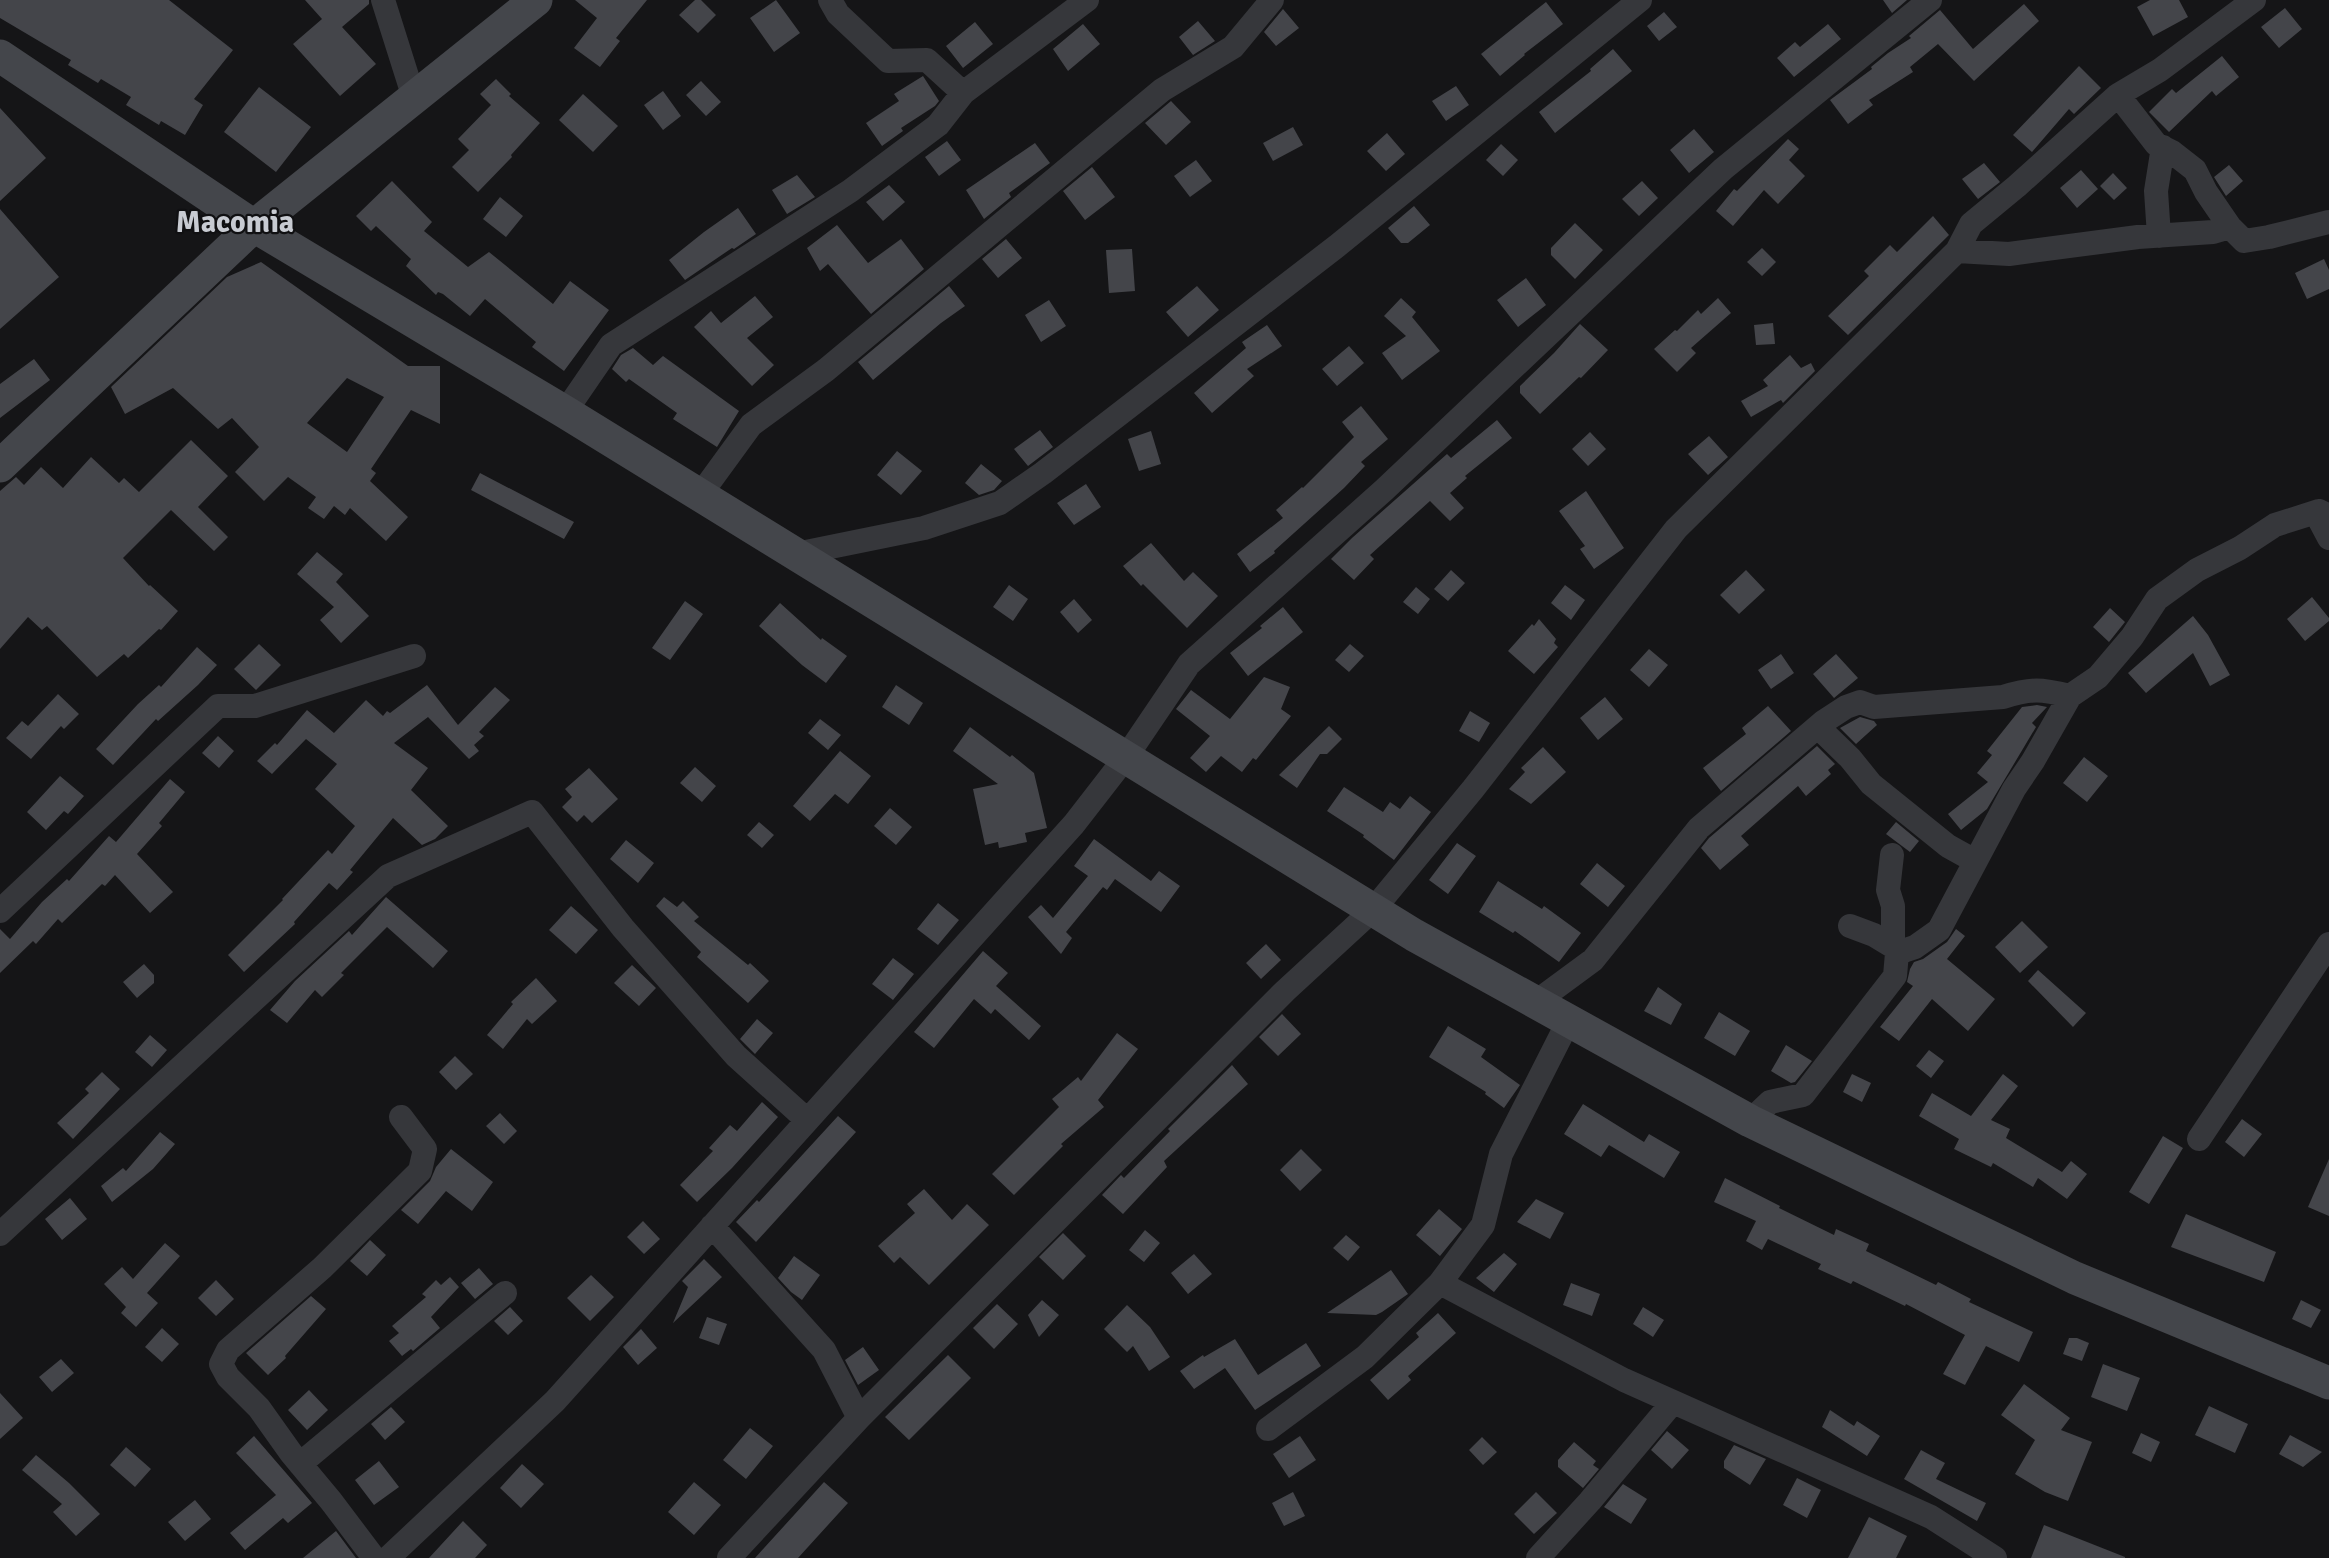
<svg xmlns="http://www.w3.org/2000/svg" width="2329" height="1558" viewBox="0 0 2329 1558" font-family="Signika,sans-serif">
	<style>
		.building { fill: #44454a; fill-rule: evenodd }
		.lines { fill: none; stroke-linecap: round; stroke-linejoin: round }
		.street { stroke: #36373b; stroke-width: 24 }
		.secondary { stroke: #44464b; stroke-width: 33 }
		.labels { text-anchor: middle; stroke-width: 4.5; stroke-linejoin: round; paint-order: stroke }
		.town-label { font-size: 30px; font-weight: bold; fill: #c8cbd2; stroke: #101012 }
	</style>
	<rect width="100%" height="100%" fill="#151517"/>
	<!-- building -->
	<path class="building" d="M0,0H169L233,50L194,99L203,105L185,135L161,121L159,125L126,105L131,97L101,79L98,83L68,65L71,60L0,18Z
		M305,0H369V4L342,27L376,64L340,96L293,44L322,19Z
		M575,0H647L616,38L620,41L600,67L574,48L597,18Z
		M695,0H701L716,15L698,33L679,15Z
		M776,0L800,33L774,52L750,18Z
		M1883,0H1907L1892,13Z
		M2150,0H2179L2188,17L2153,36L2137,7Z
		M1546,2L1563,24L1524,54L1525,55L1500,76L1481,54Z
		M2024,4L2039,21L1974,81L1938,44L1910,67L1913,72L1869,100L1873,105L1848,124L1830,100L1872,69L1871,67L1888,53L1911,38L1909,36L1940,10L1973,49Z
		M2285,8L2302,29L2279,48L2261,27Z
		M1283,9L1299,28L1276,46L1264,32Z
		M1664,12L1677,27L1659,41L1647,26Z
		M1198,21L1215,41L1193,55L1179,37Z
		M975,22L993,44L963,68L946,46Z
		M1083,24L1100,44L1068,71L1053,49Z
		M1828,24L1841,39L1794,77L1777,58L1795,42L1800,47Z
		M1613,49L1632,71L1555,133L1539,112L1591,71L1590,69Z
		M2222,56L2239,77L2216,96L2212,91L2169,132L2149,112L2172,89L2176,93Z
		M2079,66L2101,88L2074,114L2069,109L2032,152L2013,135Z
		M923,76L939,101L935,106L901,128L903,131L882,146L866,123L899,101L894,94Z
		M496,79L511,94L509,96L540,123L511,155L512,157L478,192L452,167L469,150L458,139L491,105L480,94Z
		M701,81L721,102L706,116L686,95Z
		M1456,86L1469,105L1446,121L1432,101Z
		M259,87L311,127L276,172L224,132Z
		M663,91L681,116L663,130L644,105Z
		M583,94L618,126L593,152L559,120Z
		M1171,101L1191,122L1166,145L1145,123Z
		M0,108L46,158L0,201Z
		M1293,127L1303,145L1273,161L1263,143Z
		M1694,129L1714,152L1689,173L1670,150Z
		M1387,133L1405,154L1386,171L1367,151Z
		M1788,139L1799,149L1789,160L1805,176L1778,204L1764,190L1733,226L1716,211L1734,189L1737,191Z
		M947,141L961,160L939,176L925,157Z
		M1035,143L1050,163L1009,193L1011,197L984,219L966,190Z
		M1501,144L1518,160L1503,176L1486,160Z
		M1196,160L1212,181L1190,197L1174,176Z
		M1984,163L2000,182L1978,199L1962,179Z
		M2229,165L2243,181L2226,196L2214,177Z
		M1092,167L1115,197L1085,220L1063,191Z
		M2081,170L2098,189L2077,208L2060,188Z
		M2113,173L2127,188L2114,200L2100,186Z
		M797,175L815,197L787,214L772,190Z
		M392,181L432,222L424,231L468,267L489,252L553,304L570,281L609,310L564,371L532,347L536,342L485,299L470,316L443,294L438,292L436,295L406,266L411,259L376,226L371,231L356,216Z
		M1642,181L1658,198L1639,216L1622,199Z
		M889,185L905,202L883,221L866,202Z
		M500,197L523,216L506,237L483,219Z
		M1414,206L1430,225L1408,243H1401L1388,228Z
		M738,208L756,234L734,249L732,248L685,280L669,260L704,232Z
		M0,209L59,277L0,329Z
		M1933,216L1949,235L1848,335L1828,316L1869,276L1864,271L1890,245L1897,252Z
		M1575,223L1603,250L1575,279L1551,255V248Z
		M837,225L868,263L901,239L924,269L871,314L828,264L820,271L807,248Z
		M1006,239L1022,258L998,278L982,259Z
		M1762,248L1776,262L1762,276L1747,262Z
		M1132,249L1135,291L1109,293L1106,250Z
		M2324,259L2329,270V289L2307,299L2295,273Z
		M261,262L408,366H440V424L411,410L371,469L376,473L370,481L408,517L386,541L350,508L345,515L334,506L324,519L308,508L316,497L288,477L264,501L235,472L259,447L232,418L218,429L173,388L125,414L111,387L227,277ZM347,378L384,397L347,452L307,423Z
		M1526,278L1546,305L1518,327L1497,300Z
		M949,286L965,306L941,323L873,380L858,362Z
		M1197,286L1219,310L1188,337L1166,312Z
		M755,296L773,317L747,338L774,365L752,386L694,327L711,311L721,323Z
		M1401,298L1416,312L1412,317L1440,351L1402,380L1382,353L1406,336L1384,316Z
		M1718,298L1731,313L1691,348L1696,353L1677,372L1654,349L1675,330L1677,331L1698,310L1701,314Z
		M1049,300L1066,326L1041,342L1025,315Z
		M1773,323L1775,344L1756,345L1754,325Z
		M1580,324L1608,350L1581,378L1579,377L1540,414L1520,393V386L1554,353Z
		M1267,325L1282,346L1247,369L1254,376L1212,413L1194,393L1246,348L1242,342Z
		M1349,346L1364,363L1337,386L1322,369Z
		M633,348L653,365L663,356L739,411L717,447L673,419L677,413L629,379L626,382L612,369L621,355Z
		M1790,355L1801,368L1811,363L1815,371L1783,403L1781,400L1751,417L1741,401L1768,386L1763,380Z
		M34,359L50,380L0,418V384Z
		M1361,406L1388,439L1361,462L1365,466L1344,488L1274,551L1275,553L1250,572L1237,554L1283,518L1276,510L1302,487L1303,488L1354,437L1342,422Z
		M1497,420L1512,438L1465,476L1467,478L1450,493L1464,508L1450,521L1430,501L1370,555L1374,559L1354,580L1331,559L1352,538L1447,454L1451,458Z
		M1040,430L1053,447L1028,466L1014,449Z
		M1151,431L1161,464L1139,471L1128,439Z
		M1590,432L1606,449L1588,466L1572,449Z
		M1709,436L1728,457L1708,475L1688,454Z
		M191,440L228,476L198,507L228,537L214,551L171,510L123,558L149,586L150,585L178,611L161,630L159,629L128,658L124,654L97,677L47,626L42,630L28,617L0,649V491L16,477L24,485L41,467L63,488L91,457L119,483L124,478L139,492Z
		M897,451L922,471L901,495L877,475Z
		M981,464L1002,481L994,490L979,495L965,483Z
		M480,473L574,522L564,539L471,490Z
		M1086,484L1101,507L1074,525L1057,503Z
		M1586,491L1624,548L1594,569L1580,549L1585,546L1559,511Z
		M1151,543L1184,581L1193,572L1218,596L1187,628L1143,584L1141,586L1123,566Z
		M317,552L343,574L336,582L369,616L341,643L320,620L334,607L297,574Z
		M1451,570L1465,583L1448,601L1434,589Z
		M1746,570L1765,590L1739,614L1720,595Z
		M1009,585L1028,599L1013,621L993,607Z
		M1565,585L1585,600L1571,620L1551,603Z
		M1416,587L1430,599L1418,614L1403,602Z
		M2312,597L2329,618V621L2305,641L2287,619Z
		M1074,599L1092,620L1078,633L1060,612Z
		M685,601L703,614L670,660L652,648Z
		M780,603L821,640L822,638L847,656L826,683L802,665L759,626Z
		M1283,607L1303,632L1248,676L1230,653L1262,628L1260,626Z
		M2110,608L2125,622L2109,642L2093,627Z
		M2193,616L2208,635L2230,675L2210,686L2193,653L2146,693L2128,673Z
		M1539,619L1556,639L1554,643L1558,647L1534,674L1508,651L1532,624L1534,626Z
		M259,644L281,665L256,690L234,669Z
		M1350,644L1364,656L1349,672L1335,660Z
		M197,647L217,665L198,685L158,721L156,719L113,765L96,749L138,704L159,685L161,687Z
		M1649,649L1668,665L1649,687L1630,670Z
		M1781,654L1794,673L1771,689L1758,670Z
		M1836,654L1858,678L1834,698L1813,674Z
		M1264,677L1290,687L1281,709L1291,716L1256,760L1253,758L1242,772L1221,756L1206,772L1190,758L1210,736L1176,709L1191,690L1230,719Z
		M427,685L458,725L495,687L510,700L479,732L484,736L474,745L479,751L469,759L428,717L394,743L428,768L411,790L448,826L435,839L422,845L393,818L350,870L353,872L337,890L329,883L294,922L295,924L244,972L228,955L283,900L282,899L328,850L332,854L355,826L315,789L337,764L306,739L272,774L257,761L275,743L277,745L307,710L334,733L366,700L383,716L387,711L390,713Z
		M896,685L923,703L909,725L882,707Z
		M58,694L79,714L64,729L61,726L31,759L6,738L22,721L28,726Z
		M1605,697L1623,719L1598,740L1580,718Z
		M2037,705L2047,707L2032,723L2036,727L1987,809L1961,830L1948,814L1988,782L1977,773L1992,755L1987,751L2022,707Z
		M1768,706L1791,731L1721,791L1703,768L1746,734L1742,728Z
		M1470,711L1490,723L1479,742L1459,731Z
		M1860,717L1874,721L1877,725L1856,744L1840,728Z
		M820,719L841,735L828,750L808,733Z
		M1329,726L1342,739L1327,754H1320L1297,788L1279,775Z
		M970,727L1010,757L1012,755L1034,773L1047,828L1025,833L1027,842L999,848L998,842L985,845L973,789L998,784L953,751Z
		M218,736L234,751L219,768L202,753Z
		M1817,746L1835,764L1828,770L1831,774L1806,796L1798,786L1741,836L1749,845L1720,870L1701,848L1709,838Z
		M1543,747L1566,772L1531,804L1509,789L1525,772L1521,768Z
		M840,751L871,776L848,804L835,794L810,821L793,806Z
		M2084,757L2108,776L2087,802L2063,783Z
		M695,767L716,786L702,802L680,783Z
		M589,768L618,799L592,823L584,815L577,822L562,807L572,797L565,789Z
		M60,776L84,796L68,814L64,811L46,830L27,812Z
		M170,779L185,792L159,823L162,826L137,854L173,892L150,913L115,875L105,886L102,884L62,923L58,919L36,944L33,941L0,973V929L10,939L42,902L67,879L69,881L109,836L116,842Z
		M1344,787L1383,812L1390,802L1400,809L1410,796L1431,812L1394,860L1363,837L1364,835L1327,811Z
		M890,808L912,827L896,845L874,826Z
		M759,822L774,835L762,848L747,835Z
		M1896,822L1919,841L1910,852L1886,834Z
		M1094,839L1151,881L1159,871L1180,886L1161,912L1115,879L1107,890L1103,887L1066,932L1072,938L1061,954L1028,917L1041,905L1053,918L1088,876L1074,866Z
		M626,840L654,863L638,883L610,859Z
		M1457,843L1476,856L1448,894L1429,880Z
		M1597,863L1625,886L1608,907L1580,884Z
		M1498,881L1542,909L1544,906L1581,933L1559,962L1515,931L1513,933L1479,912Z
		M386,897L448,951L433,968L387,927L341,973L344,975L322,997L315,990L287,1023L270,1010L295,981L349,931L352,935Z
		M664,897L677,907L683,901L699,917L694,921L748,965L750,963L769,981L748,1003L697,957L701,952L656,906Z
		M938,903L959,920L938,945L917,929Z
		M571,906L598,930L576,954L549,930Z
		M2022,921L2048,947L2020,973L1995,947Z
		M1956,929L1965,936L1947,959L1995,999L1968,1031L1932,999L1899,1041L1880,1027L1913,986L1907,982L1910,969L1914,962L1923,959L1947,942Z
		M1266,944L1281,960L1261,979L1246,963Z
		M983,951L1008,973L996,986L1041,1026L1029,1040L995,1009L991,1014L974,999L934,1048L914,1032Z
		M893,958L914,974L893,1000L872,984Z
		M144,964L154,975V983L137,998L123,982Z
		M632,965L656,988L639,1006L614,983Z
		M2038,970L2086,1013L2073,1027L2028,981Z
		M536,978L557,1001L532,1024L527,1019L503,1049L487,1035L513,1004L511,1002Z
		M1658,987L1682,1004L1671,1025L1644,1011Z
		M1719,1012L1750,1031L1735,1056L1704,1038Z
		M1282,1014L1301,1034L1278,1056L1259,1037Z
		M757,1019L773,1033L755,1054L740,1039Z
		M1448,1026L1486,1049L1481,1057L1520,1085L1504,1108L1485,1094L1486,1092L1429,1057Z
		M1117,1033L1138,1049L1098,1100L1104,1107L1061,1144L1063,1146L1014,1195L992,1174L1059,1107L1052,1099L1078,1077L1081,1081Z
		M150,1035L167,1050L152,1067L135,1052Z
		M1786,1045L1812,1061L1795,1082L1791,1083L1771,1071Z
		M1929,1050L1944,1061L1931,1078L1916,1066Z
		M455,1056L473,1074L456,1090L439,1072Z
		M1232,1065L1248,1084L1164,1161L1167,1167L1123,1214L1102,1195L1121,1175L1124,1178L1170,1131L1168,1129Z
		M102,1072L120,1089L73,1139L57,1123L89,1093L85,1089Z
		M1852,1074L1871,1083L1862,1102L1843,1092Z
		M2003,1074L2018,1086L1991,1120L2010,1129L2006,1138L2062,1172L2071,1161L2087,1174L2067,1199L2038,1178L2033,1187L1993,1163L1991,1167L1954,1149L1959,1139L1919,1116L1932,1093L1971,1116Z
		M762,1102L778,1117L732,1168L697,1202L680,1185L713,1151L709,1148L730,1125L737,1131Z
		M1583,1104L1644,1142L1649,1134L1680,1152L1664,1178L1609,1145L1601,1157L1564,1134Z
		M500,1113L517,1131L504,1144L486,1126Z
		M838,1116L856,1132L756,1242L736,1222L757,1200L759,1202Z
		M2242,1119L2262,1134L2244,1157L2225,1142Z
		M160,1132L175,1144L153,1169L112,1202L101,1186L123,1168L126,1171Z
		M2163,1136L2183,1148L2149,1204L2129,1192Z
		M451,1149L493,1182L472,1211L446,1191L418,1224L401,1210L430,1181L436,1167Z
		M1301,1149L1322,1170L1300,1191L1280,1170Z
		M2329,1159V1216L2308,1207Z
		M1725,1178L1780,1206L1779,1208L1834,1235L1836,1229L1869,1244L1866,1251L1936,1285L1938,1282L1971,1299L1969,1302L2033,1332L2019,1362L1986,1346L1965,1385L1943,1374L1965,1335L1906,1304L1905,1306L1853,1281L1851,1284L1818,1269L1821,1264L1768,1239L1762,1250L1746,1241L1756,1221L1714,1202Z
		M924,1189L952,1220L967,1204L989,1225L929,1285L900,1257L894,1263L878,1246L915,1213L907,1204Z
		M70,1198L87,1219L62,1240L45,1219Z
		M1536,1199L1564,1213L1550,1239L1517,1222Z
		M1439,1209L1462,1229L1440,1256L1416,1235Z
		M2186,1214L2276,1252L2264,1282L2171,1247Z
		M643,1221L660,1239L644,1254L627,1237Z
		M1145,1230L1160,1243L1144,1262L1129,1250Z
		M1063,1233L1086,1256L1063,1280L1039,1257Z
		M1346,1235L1360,1247L1348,1261L1333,1248Z
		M370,1240L386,1255L367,1276L350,1261Z
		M165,1243L180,1256L147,1293L158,1303L136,1327L121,1313L126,1307L104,1284L122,1267L133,1279Z
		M1504,1253L1517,1264L1494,1292L1476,1278Z
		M1194,1254L1212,1274L1188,1294L1171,1273Z
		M794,1256L820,1275L802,1300L791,1292L778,1278Z
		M704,1259L722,1277L673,1323L688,1287L682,1281Z
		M479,1268L493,1284L475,1299L461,1283Z
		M1391,1270L1408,1294L1382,1312L1376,1315L1327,1313Z
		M591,1275L614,1297L590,1321L567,1298Z
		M450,1277L459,1287L431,1317L440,1328L413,1351L411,1349L402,1356L389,1341L399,1333L392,1326L426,1297L422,1294L436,1280L441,1285Z
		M216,1280L234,1299L216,1316L198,1298Z
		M1571,1283L1600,1294L1592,1316L1563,1305Z
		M311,1296L326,1309L285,1356L286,1358L268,1375L246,1353Z
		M1042,1300L1059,1315L1039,1337L1028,1315Z
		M2301,1300L2321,1310L2311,1328L2292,1319Z
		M997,1304L1018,1324L994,1349L973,1328Z
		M1127,1305L1150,1327L1170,1357L1149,1371L1133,1346L1127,1352L1104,1329Z
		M510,1307L523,1321L508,1335L494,1321Z
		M1643,1307L1664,1320L1653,1337L1633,1324Z
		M1438,1313L1456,1333L1408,1376L1411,1380L1388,1400L1370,1380L1419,1337L1416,1333Z
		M707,1317L727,1324L719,1345L699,1338Z
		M162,1328L179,1344L162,1362L145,1347Z
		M641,1329L657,1348L638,1365L623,1347Z
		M2069,1338H2077L2089,1343L2082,1361L2063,1354Z
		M1235,1339L1258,1375L1306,1343L1321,1366L1255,1410L1225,1368L1194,1389L1180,1371L1203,1355L1204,1357Z
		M863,1347L879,1370L858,1385L845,1360Z
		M948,1355L971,1378L909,1440L885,1417Z
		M61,1359L74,1373L52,1392L39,1377Z
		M2103,1364L2140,1378L2127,1411L2091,1397Z
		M2024,1384L2070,1418L2061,1430L2092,1442L2068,1501L2045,1492L2015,1474L2035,1440L2001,1415Z
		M309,1390L328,1410L307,1430L288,1410Z
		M0,1393L23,1418L0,1439Z
		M2209,1406L2248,1424L2235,1453L2195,1435Z
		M391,1407L405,1422L385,1440L371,1424Z
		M1830,1410L1854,1426L1857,1421L1880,1436L1867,1456L1822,1427Z
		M750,1428L773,1446L746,1479L723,1460Z
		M1667,1431L1689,1450L1672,1469L1651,1450Z
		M2141,1433L2160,1442L2151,1462L2132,1453Z
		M2290,1435L2322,1452L2303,1467L2279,1454Z
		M254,1436L312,1503L288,1523L283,1518L245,1550L230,1533L276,1495L236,1453Z
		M1300,1436L1316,1460L1289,1478L1273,1454Z
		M1482,1437L1497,1452L1483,1465L1469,1450Z
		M1574,1442L1596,1461L1593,1465L1599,1469L1583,1488L1558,1467V1460Z
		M1734,1445L1766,1459L1750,1485L1724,1468V1461Z
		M126,1447L151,1469L135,1487L110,1465Z
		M1921,1450L1945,1463L1936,1479L1986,1503L1977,1521L1904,1479Z
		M36,1455L69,1483L100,1514L76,1536L53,1512L62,1504L22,1470Z
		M379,1461L399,1487L374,1505L355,1480Z
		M522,1464L544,1484L521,1508L500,1488Z
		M1797,1478L1821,1490L1807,1518L1783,1505Z
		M694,1482L721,1505L694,1535L668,1512Z
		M824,1482L848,1503L798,1558H755Z
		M1623,1484L1647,1499L1631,1524L1604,1507Z
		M1293,1492L1305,1516L1284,1526L1272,1503Z
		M1536,1492L1557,1513L1534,1534L1514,1514Z
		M195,1500L211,1519L185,1541L168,1522Z
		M1869,1517L1907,1536L1896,1558H1848Z
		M463,1521L487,1545L475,1558H429Z
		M2044,1525L2125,1557V1558H2031Z
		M336,1531L356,1558H303Z"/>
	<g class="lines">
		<!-- street -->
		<path class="street" d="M383,0L414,98
			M830,0L838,14L888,61L927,60L963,93
			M2118,95L2156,144L2172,152L2195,170L2206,192L2230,227
			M2159,236L2156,191L2163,147
			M1957,251L2009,254L2138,237L2213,232L2230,227L2244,241L2269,237L2329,222
			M565,412L611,345L850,191L938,125L963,93L1087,0
			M700,495L751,425L826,370L1162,90L1233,47L1272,0
			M2329,516L2319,511L2320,521L2329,538
			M796,554L924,528L1000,503L1043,473L1337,246L1640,0
			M1818,727L1850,758L1871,784L1948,846L1975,861
			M1892,855L1888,890L1893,906V946
			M0,911L218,706H255L414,656
			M1850,926L1874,935L1902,952
			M1536,1002L1593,960L1699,828L1823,722L1846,707L1860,702L1874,707L2003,697C2032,688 2041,689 2070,696L2098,677L2132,637L2157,599L2197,570L2240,548L2275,525L2319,511
			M1750,1121L1770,1102L1803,1095L1895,976L1897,953L1915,947L1939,930L2014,789L2033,761L2070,696
			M2199,1139L2329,944
			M712,1226L824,1350L859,1418
			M0,1234L388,876L532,812L623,928L736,1056L807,1120
			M1440,1283L1624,1380L1931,1517L1995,1558
			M1268,1429L1365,1357L1440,1283L1483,1225L1501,1154L1569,1020
			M300,1464L505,1293
			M374,1558L331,1501L291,1453L259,1408L228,1377L221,1364L228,1350L322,1268L420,1171L425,1149L401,1117
			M388,1558L555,1401L1074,824L1126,757L1189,664L1384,490L1723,169L1930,0
			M729,1558L859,1418L1285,991L1373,910L1473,789L1676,529L1957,251L1971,224L2017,186L2118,95L2160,70L2254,0
			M1538,1558L1590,1501L1673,1402"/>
		<!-- secondary -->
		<path class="secondary" d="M0,56L254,226L565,412L1414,935L1750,1121L2075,1278L2329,1383
			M0,466L254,226L536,0"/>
	</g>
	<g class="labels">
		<!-- town labels -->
		<g class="town-label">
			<text x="235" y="232">Macomia</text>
		</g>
	</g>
</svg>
